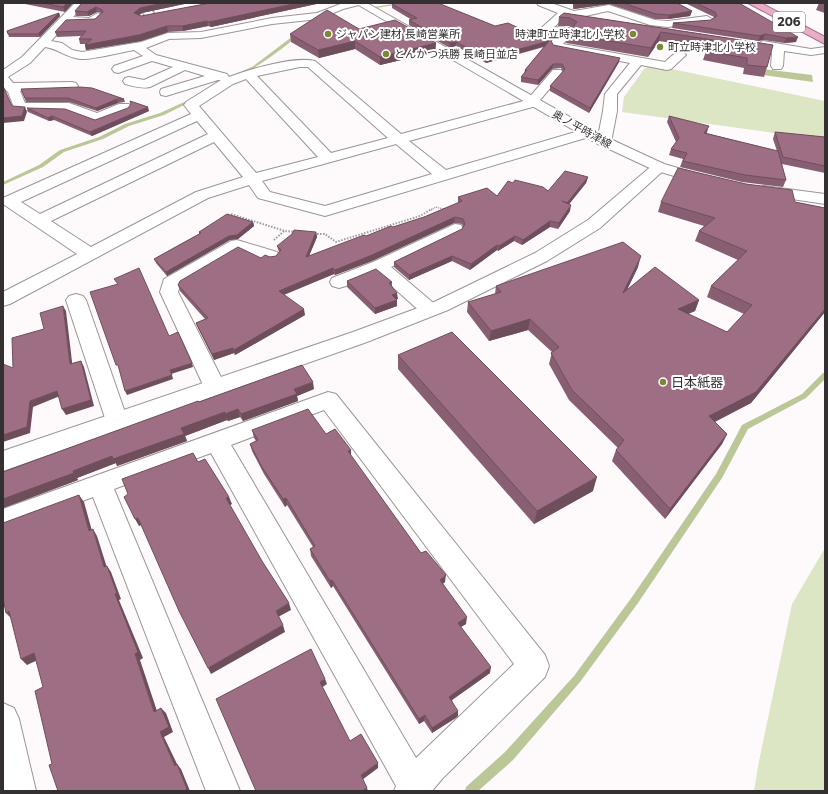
<svg xmlns="http://www.w3.org/2000/svg" width="828" height="794" viewBox="0 0 828 794" font-family="Montserrat,'Noto Sans JP',sans-serif">
	<style>
		.green { fill: #dce5c4 }
		.water { fill: #bbc797 }
		.lines { fill: none; stroke-linecap: round; stroke-linejoin: round }
		.stream { fill: #bbc797; fill-rule: evenodd }
		.minor-casing { stroke: #9c9497; stroke-width: 2 }
		.tertiary-casing { stroke: #9c9497; stroke-width: 2 }
		.secondary-casing { stroke: #9c9497; stroke-width: 2 }
		.trunk-casing { stroke: #a5748a; stroke-width: 2 }
		.path-far1 { stroke: #9e9a9c; stroke-width: 1.5; stroke-dasharray: 1 1; stroke-linecap: butt }
		.path { stroke: #9e9a9c; stroke-width: 2; stroke-dasharray: 1.5 1.5; stroke-linecap: butt }
		.minor { fill: #fff; fill-rule: evenodd }
		.tertiary { fill: #fff; fill-rule: evenodd }
		.secondary { fill: #fff; fill-rule: evenodd }
		.trunk { fill: #e8acc7; fill-rule: evenodd }
		.wall { fill: #885f72 }
		.shaded-wall { fill: #6f4e5c }
		.building { fill: #9e6f84; stroke: #6f4e5c }
		.poi-dot { fill: #788837; stroke: #fff; stroke-width: 1.5 }
		.labels { text-anchor: middle; stroke-width: 4; stroke-linejoin: round; paint-order: stroke }
		.far-poi-label { font-size: 11px; fill: #343032; stroke: #fff; text-anchor: start }
		.far-street-label { font-size: 11px; fill: #343032; stroke: #fff }
		.shield { fill: #fff; stroke: #716e70; stroke-width: 1 }
		.shield-label { font-size: 12px; font-weight: bold; fill: #343032 }
		.poi-label { font-size: 13px; fill: #343032; stroke: #fff; text-anchor: start }
	</style>
	<rect width="100%" height="100%" fill="#fefafc"/>
	<!-- green -->
	<path class="green" d="M653,65L825,101V140L622,112L624,97L644,69Z
		M825,548V791H754L759,761L792,604Z"/>
	<!-- water -->
	<path class="water" d="M763,69L812,75L813,82L763,75Z"/>
	<g class="lines">
		<!-- stream -->
		<path class="stream" d="M399,3H408L376,8L374,7Z
			M297,33L300,34C290,43 243,80 232,76L252,67Z
			M191,99L194,100L164,115L129,126L103,139L64,152L43,167L3,185V182L39,165L60,150L99,137L125,124L160,113Z
			M823,373H825V379L806,398L748,429L722,478L638,603L580,682L513,760L478,791H465L466,787L505,752L574,676L632,597L716,474L742,425L802,394Z"/>
		<defs>
			<path id="minor" d="M75,3H86L73,17L89,18L98,13L103,16L96,23L92,24L67,23L51,41L62,43L72,50L82,52L141,42L168,33L201,32L272,18L317,13L343,3H360L359,5L343,9L319,19L272,24L201,38L169,39L146,48L156,55L227,74L229,77C250,69 294,56 315,61L401,134L527,100L553,70H561L563,73L540,100L542,102L540,105L409,141L446,170L582,130L587,129L592,130L594,133L592,136L325,216L258,198L249,185L208,198L10,304L3,306V292L77,254L3,204V198L191,114L184,105L186,102L221,80H218L166,96L161,95L160,92L161,89L205,76L185,70L150,87C142,89 133,86 125,84L123,81L125,78L129,77L144,80L173,67L152,61L118,73L114,72L112,69L114,66L143,56L134,50C122,52 91,60 81,59C67,58 59,49 45,47L30,63L8,77L13,83L72,82L76,83L78,86L76,89L72,90L20,91L25,103H69L97,113L119,104H129L131,107L129,110L97,122L67,111L15,110L8,92L3,87V70L22,57ZM300,67H308L388,138L331,153L257,76ZM246,79L318,157L256,173L199,106L233,84ZM197,121L208,134L40,214L21,202ZM214,142L243,177L196,192L91,247L51,221ZM396,144L432,174L325,206L270,192L262,181Z
				M133,3H144L156,15L151,18L147,17Z
				M537,3H551L574,11L609,5L655,20L668,21L707,16L712,19L707,22L668,27L650,25L608,11L581,17L592,19L593,21L592,23L588,24L562,20L554,27L569,28L574,31L563,44L665,62C671,57 676,50 684,53L686,55L671,69L667,70L641,65L617,94V111L611,142L609,145L604,146L599,145L597,142L603,111L605,94L630,63L553,48L551,42L559,34L544,33L539,30L558,13L538,5Z
				M763,41L811,49L825,47V53L811,55L784,51L783,66L781,69H773L771,66L772,53L743,48L739,47L737,45L739,43L743,42L758,44Z
				M455,224L461,225L463,229L461,233L391,267L437,306L440,310L437,314L430,316L423,314L377,273L346,286L339,288L332,286L330,282L332,278L373,262Z
				M237,240L277,252L280,256L277,260L271,261L239,251L180,286L178,292L226,387L223,393L215,395L207,393L204,387L160,292L164,279L231,241Z
				M76,294L83,296L86,300L128,421L125,427L117,430L109,427L106,421L66,300L69,296Z
				M328,392L336,394L545,655L549,666L545,677L442,779L432,791H394L396,786L211,453L114,489L240,791H206L93,497L3,531V509ZM324,410L514,664L416,758L231,445Z
				M3,703L14,708L19,719L36,791H3Z"/>
			<path id="tertiary" d="M659,162L664,164L667,167L664,170L600,228L547,261L448,310L367,342L3,471V451L353,332L434,302L535,253L588,220L654,164Z"/>
			<path id="secondary" d="M355,3H367L604,136L664,164L709,177L712,180L709,183L704,185L654,170L594,142Z
				M764,186L825,194V204L758,194L756,191L758,188Z"/>
			<path id="trunk" d="M748,3H761L825,37V44Z"/>
		</defs>
		<!-- minor casing -->
		<use href="#minor" class="minor-casing"/>
		<!-- tertiary casing -->
		<use href="#tertiary" class="tertiary-casing"/>
		<!-- secondary casing -->
		<use href="#secondary" class="secondary-casing"/>
		<!-- trunk casing -->
		<use href="#trunk" class="trunk-casing"/>
		<!-- path-far1 -->
		<path class="path-far1" d="M431,210L436,207L446,210"/>
		<!-- path -->
		<path class="path" d="M443,209L446,210
			M231,214L285,231L296,232
			M314,234H325L336,242L420,216L432,209
			M274,240L284,231"/>
		<!-- minor -->
		<use href="#minor" class="minor"/>
		<!-- tertiary -->
		<use href="#tertiary" class="tertiary"/>
		<!-- secondary -->
		<use href="#secondary" class="secondary"/>
		<!-- trunk -->
		<use href="#trunk" class="trunk"/>
	</g>
	<!-- wall -->
	<path class="wall" d="M20,3H73L65,12Z
		M82,3H189L142,13L139,15L141,16L210,3H321L211,27L208,26L183,31L168,32L141,41L86,50L85,44H80L79,39L81,36L57,37L55,32L95,19L101,13L97,12L89,16H76L75,11Z
		M574,3H677L692,11L690,16L668,19H655L609,4L574,9H573V4Z
		M685,3H739L796,42L784,43L763,40L758,41L672,28L673,23L711,20L714,17Z
		M819,3H825V13L816,10Z
		M392,4L495,26L542,39L556,35L551,40L553,45L619,62L589,113L550,91V86L563,72L561,68L552,69L538,85L521,82V77L524,73L525,70L544,47L486,63L456,46L450,48L409,25V20H412L392,8Z
		M59,13L60,16L40,37H9L8,34Z
		M564,13L773,45L767,67L764,77L743,74L744,68L703,60L706,51L708,49L659,41L648,57L566,43L567,34L572,28L569,26H558L559,17Z
		M359,29L436,43L435,52L380,65L355,49L319,58L291,42L290,34Z
		M21,89L124,99L125,102L118,103L97,111L69,102H26Z
		M27,108L95,120L149,111L92,136L54,120L49,121L28,112Z
		M669,116L707,132L706,133L777,151L773,139L775,132L825,137V173L782,164L786,180L783,187L742,182L680,167L683,159L669,155L671,149L676,142L667,122Z
		M588,177L586,183L569,204L570,211L558,229L550,227L522,245L514,241L498,251L497,250L470,270L452,261L409,280L394,267V262L462,229L463,227L462,224L454,223L372,261L335,275L334,274L284,295L305,315L235,355L234,353L214,360L198,328L196,323L205,319L180,291L178,285L261,258L276,256L279,252L277,246L316,232L317,237L309,256L366,236L424,217L458,203V197L497,196L548,191Z
		M661,202H795L825,208V312L751,403L715,422L727,434L722,444L665,519L612,461L616,450L618,448L569,400L549,364L552,352L528,330L489,341L467,312L468,302L495,294L496,286L638,267L627,290L699,300L695,311L688,314L727,332L744,314L707,297L711,286L738,260L695,241L699,231L704,226L658,212Z
		M253,222L254,226L238,239L230,240L167,276L156,263L154,259L199,234V232Z
		M347,281L392,282V286L398,299H396L397,300V306L375,314L347,287Z
		M398,355L593,491L534,524L398,369Z
		M314,389L297,396L298,401L243,421L240,417L228,421L227,420L185,436L187,441L117,466L116,463L77,478L78,480L3,508V472L199,402Z
		M252,430L326,434L351,456L421,553L445,582L443,584L466,624L461,627L490,673L452,700L458,716L432,733L424,721L419,724L333,586L331,588L311,556L310,549L313,547L287,505L285,507L264,474L252,451L250,444L256,441L254,438Z"/>
	<!-- shaded-wall -->
	<path class="shaded-wall" d="M67,3H73L65,12L63,7Z
		M164,3H189L142,13L136,18L134,13L140,8Z
		M298,3H321L211,27L209,22Z
		M585,3H610L609,4L574,9L575,5Z
		M96,7L97,12L89,16L87,12Z
		M692,11L690,16L668,19L669,15Z
		M59,13L60,16L40,37L38,34Z
		M207,21L208,26L183,31L182,26Z
		M167,26L168,32L141,41L86,50L85,45Z
		M556,31V35L550,42V38Z
		M661,32L659,41L648,57L651,48Z
		M765,34L763,40L758,41L760,36Z
		M798,37L796,42L784,43L786,38Z
		M355,41V49L319,58L318,50Z
		M549,41L548,45L486,63L487,58Z
		M456,42V46L450,48V43Z
		M436,43L435,52L380,65V57Z
		M620,58L619,62L589,113L590,108Z
		M553,64L552,69L538,85V80Z
		M117,99L118,103L97,111L96,108Z
		M25,107L27,112L24,121L3,123V118Z
		M148,107L149,111L92,136L90,132Z
		M52,116L54,120L49,121L48,118Z
		M709,126L707,132L701,139L704,133Z
		M588,177L586,183L566,208L567,203Z
		M571,205L570,211L558,229L559,223Z
		M455,217L454,223L372,261L335,275V270Z
		M550,221V227L522,245L523,240Z
		M253,222L254,226L238,239L230,240L167,276L166,272Z
		M316,232L317,237L306,263V257Z
		M515,236L514,241L498,251L499,246Z
		M497,245V250L470,270L471,264Z
		M452,256V261L409,280V275Z
		M641,256L638,267L620,304L623,293Z
		M333,268L334,274L280,296L279,291Z
		M397,293L398,299L392,300V295Z
		M397,300V306L375,314V308Z
		M699,300L695,311L674,320L678,309Z
		M63,306L66,311L73,370L70,364Z
		M304,309L305,315L235,355L234,350Z
		M825,309V312L751,403L704,427L709,416Z
		M530,319L528,330L489,341L491,331Z
		M233,348L234,353L214,360L212,354Z
		M81,361L84,367L94,406L66,415L62,409Z
		M192,363L193,367L171,374L170,370Z
		M172,375L173,379L127,395L125,391Z
		M313,382L314,389L297,396L298,401L243,421L241,414L294,389Z
		M57,391L60,396L33,407L30,433L3,442V435L30,401Z
		M238,409L240,417L228,421L225,414Z
		M225,412L227,420L185,436L187,441L117,466L116,463L77,478L78,480L3,508V499L73,471L181,428Z
		M727,434L722,444L665,519L670,509Z
		M351,450V457L348,451Z
		M597,477L593,491L534,524L537,511Z
		M79,495L84,502L94,538L89,531Z
		M229,497L232,504L229,506L226,498Z
		M286,498L287,505L285,507L283,499Z
		M138,518L142,525L139,526L135,519Z
		M93,529L97,536L109,574L104,567Z
		M107,566L111,572L121,599L119,600L143,658L140,660L159,717L154,712L115,594Z
		M446,575L445,582L439,586L440,580Z
		M332,580L333,586L331,588L330,581Z
		M289,603L291,610L278,617L276,611Z
		M9,611L12,619L6,613Z
		M467,617L466,624L457,629L458,623Z
		M283,625L285,632L211,674L208,668Z
		M34,653L40,659L27,665L21,659Z
		M491,667L490,673L449,702V697Z
		M325,679L327,684L321,688L320,682Z
		M161,708L166,713L173,732L164,737L178,766L177,764L181,769L190,791H184L175,766L160,732Z
		M458,711V716L456,718L432,733V728Z
		M425,715L424,721L419,724V719Z
		M378,763V768L362,780L361,775Z
		M367,788L368,791H362Z"/>
	<!-- building -->
	<path class="building" d="M43,3H67L63,7Z
		M82,3H164L140,8L134,13L141,16L210,3H298L209,22L207,21L182,26H167L139,35L85,45L92,39H79L86,31L55,32L66,20L95,19L103,12L102,10L96,7L87,12L75,11Z
		M396,3H438L495,26L508,23L542,39L550,30L556,31L550,38L553,45L620,58L590,108L550,86L565,69L562,64H553L538,80L521,77L527,70H525L549,41L487,58L456,42L450,43L409,20L417,18L392,4Z
		M574,3H585L575,5L573,4Z
		M623,3H677L692,11L669,15L656,14Z
		M696,3H739L798,37L786,38L765,34L760,36L673,23L711,20L717,16L715,12Z
		M327,10L359,29L395,20L436,43L380,57L355,41L318,50L290,34Z
		M59,13L38,34H8L7,31Z
		M564,13L773,45L767,67L747,65V58L706,51L713,40L661,32L651,48L567,34L577,22L570,18L559,17Z
		M3,86L12,106L25,107L22,116L3,118V98L4,96H3Z
		M80,87L92,88L124,99H117L96,108L68,98H25L21,89Z
		M130,101L148,107L90,132L52,116L48,118L27,108L65,109L95,120L128,108L131,104Z
		M669,116L709,126L704,133L778,151L786,180L745,175L683,161L687,153L671,149L679,138Z
		M775,132L825,137V166L783,157Z
		M678,168L746,184L792,190L795,202L825,208V309L756,392L709,416L727,434L670,509L616,450L624,440L572,390L551,353L559,347L530,319L491,331L468,302L501,292L496,286L623,242L641,256L623,293L655,267L699,300L678,309L727,332L752,305L711,286L747,251L699,231L715,218L661,202Z
		M565,171L588,177L567,203L562,201L571,205L559,223L550,221L523,240L515,236L499,246L497,245L471,264L452,256L409,275L394,262L462,229L465,224L463,219L455,217L372,255L335,270L333,268L279,291L304,309L234,350L233,348L212,354L196,323L208,318L178,285L180,281L238,247L261,258L265,255L270,257L276,256L281,250L277,246L292,234L294,230L316,232L306,257L364,235L366,236L391,226L393,227L424,217L462,201L458,197L487,188L497,196L508,181L513,183L515,180L543,187L548,191Z
		M227,214L253,222L237,235L229,236L166,272L154,259L201,233L199,232Z
		M139,268L169,336L178,332L192,363L170,370L172,375L125,391L118,365H116L90,292L118,284L114,279Z
		M376,269L392,282L389,283L397,293L392,295L397,300L375,308L347,281Z
		M63,306L70,364L81,361L91,400L62,409L57,391L30,401L27,427L3,435V364L13,368L12,338L44,329L40,313Z
		M452,332L597,477L537,511L398,355Z
		M302,365L313,382L294,389L297,394L241,414L238,409L225,414V412L181,428L184,434L113,459L112,456L73,471L74,473L3,499V472L198,401L199,402Z
		M308,409L326,434L335,429L351,450L348,451L421,553L426,551L446,575L440,580L467,617L458,623L491,667L449,697L458,711L432,728L425,715L419,719L332,580L330,581L310,549L315,546L286,498L283,499L262,467L250,444L258,440L252,430Z
		M193,453L198,462L205,459L229,497L226,498L262,561L289,603L276,611L283,625L208,668L179,611L138,518L135,519L124,497L128,494L122,479Z
		M79,495L89,531L93,529L104,567L107,566L117,593L115,594L138,652L135,654L154,712L161,708L169,727L160,732L175,766L177,764L187,789L184,791H58L49,765L52,764L35,691L43,687L34,653L21,659L9,611L6,613L3,598V523Z
		M311,649L325,679L320,682L350,741L361,734L378,763L361,775L367,788L362,791H256L216,699Z"/>
	<!-- markers -->
	<g class="poi-dot">
		<circle cx="328" cy="34" r="4"/>
		<circle cx="633" cy="34" r="4"/>
		<circle cx="660" cy="47" r="4"/>
		<circle cx="386" cy="54" r="4"/>
		<circle cx="663" cy="382" r="4"/>
	</g>
	<g class="labels">
		<!-- far-poi labels -->
		<g class="far-poi-label">
			<text x="336" y="38">ジャパン建材 長崎営業所</text>
			<text x="625" y="38" text-anchor="end">時津町立時津北小学校</text>
			<text x="668" y="51">町立時津北小学校</text>
			<text x="394" y="58">とんかつ浜勝 長崎日並店</text>
		</g>
		<!-- far-street labels -->
		<g class="far-street-label">
			<text transform="translate(582 129) rotate(29)" y="4">奥ノ平時津線</text>
		</g>
		<!-- shield labels -->
		<rect class="shield" x="773" y="12" width="32" height="20" rx="3"/>
		<g class="shield-label">
			<text x="789" y="26">206</text>
		</g>
		<!-- poi labels -->
		<g class="poi-label">
			<text x="671" y="387">日本紙器</text>
		</g>
	</g>
	<!-- border -->
	<rect width="828" height="794" fill="none" stroke="#343032" stroke-width="8"/>
</svg>
